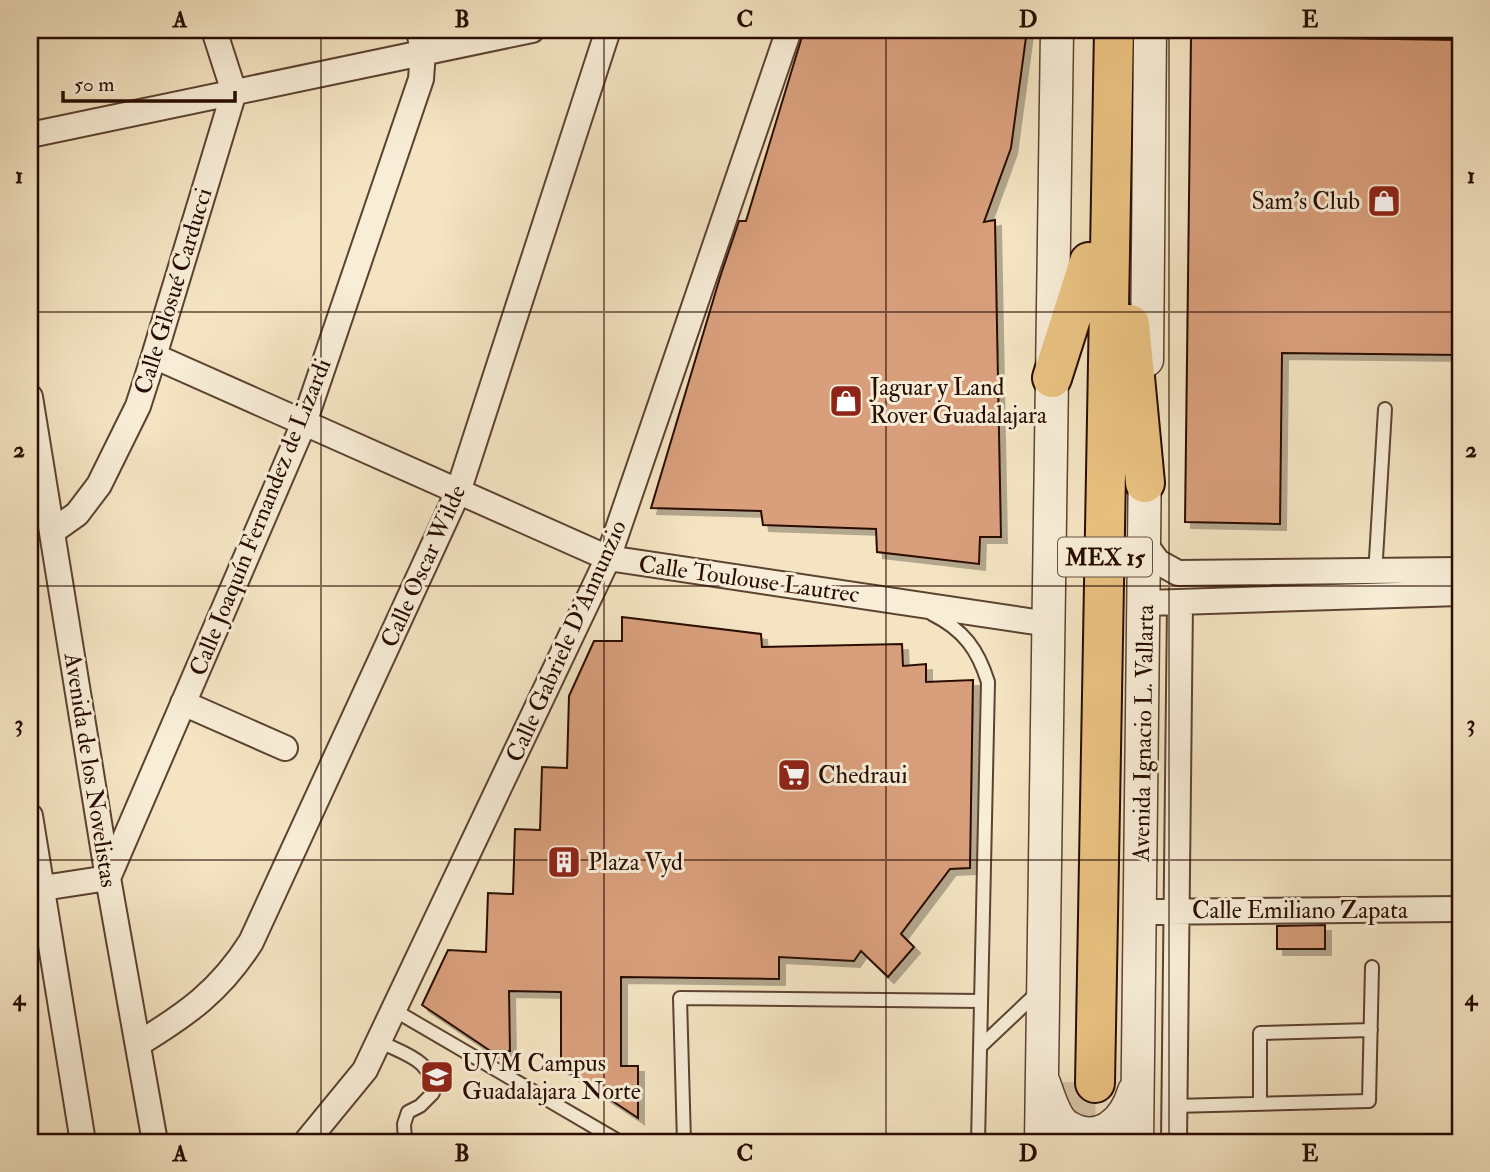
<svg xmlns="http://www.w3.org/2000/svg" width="1490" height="1172" viewBox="0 0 1490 1172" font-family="'IM FELL Double Pica',serif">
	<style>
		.building { fill: #d99f7b; stroke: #290c01; stroke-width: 2; filter: url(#shadow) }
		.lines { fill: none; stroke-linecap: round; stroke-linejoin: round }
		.trunk-tunnel { stroke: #d6c4a5; stroke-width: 38; stroke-dasharray: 38 19; stroke-linecap: butt }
		.service-casing { stroke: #5c4231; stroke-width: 16 }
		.minor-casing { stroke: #5c4231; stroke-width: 28 }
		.tertiary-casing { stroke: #5c4231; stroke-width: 35 }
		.trunk-casing { stroke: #290c01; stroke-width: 42 }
		.service { stroke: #f8edd7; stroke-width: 12 }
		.minor { stroke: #f8edd7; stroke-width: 24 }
		.tertiary { stroke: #f8edd7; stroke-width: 32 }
		.trunk { stroke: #eac281; stroke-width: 38 }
		.grid { fill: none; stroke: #290c01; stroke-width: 2; stroke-opacity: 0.55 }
		.labels { text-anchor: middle; stroke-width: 6; stroke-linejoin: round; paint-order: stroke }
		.shield { fill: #f8edd7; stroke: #675041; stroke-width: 2 }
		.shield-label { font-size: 23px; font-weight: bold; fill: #290c01 }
		.poi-label { font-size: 24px; fill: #290c01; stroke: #f8edd7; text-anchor: start }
		.street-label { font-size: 24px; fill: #290c01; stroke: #f8edd7 }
		.neatline { fill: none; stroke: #290c01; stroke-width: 2.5 }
		.grid-label { font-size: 23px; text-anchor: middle; font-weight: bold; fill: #290c01 }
	</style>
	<defs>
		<filter id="shadow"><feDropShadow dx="6" dy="6" stdDeviation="0" flood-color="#0004"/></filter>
	</defs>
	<rect width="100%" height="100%" fill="#f4e4c2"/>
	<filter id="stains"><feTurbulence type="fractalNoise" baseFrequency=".00286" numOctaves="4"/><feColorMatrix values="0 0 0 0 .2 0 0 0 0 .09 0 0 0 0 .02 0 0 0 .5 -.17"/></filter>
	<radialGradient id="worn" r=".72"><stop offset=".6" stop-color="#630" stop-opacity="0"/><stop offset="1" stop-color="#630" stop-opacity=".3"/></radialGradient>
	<!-- building -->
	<path class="building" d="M804,30H1027L1011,148L984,222L995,220L1001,537H980L979,564L877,552L876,529L763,525L761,511L651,508L721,274L739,221H746Z
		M1191,36L1460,40V355L1282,353L1280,524L1185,522Z
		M622,617L761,634L762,647L902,644L903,666L926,664V682L973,680L970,868L950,869L901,934L914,947L888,977L861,951L854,961L779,957V979L621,977V1066H638V1118L561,1067V992L509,991L510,1051L492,1052L422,1005L448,950L486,952L488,893L513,894L515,829L540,830L542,767L567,768L569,696L594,641H622Z
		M1325,925V949H1277V926Z"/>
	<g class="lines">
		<!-- trunk-tunnel -->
		<path class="trunk-tunnel" d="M1076,1082L1077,1142"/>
		<defs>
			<path id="service" d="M1375,575L1385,409
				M932,614C964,630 978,650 988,682L978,1142
				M394,1010L620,1142
				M379,1041C405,1055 433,1059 433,1093L420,1106L408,1112L404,1124L405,1142
				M980,1047L1038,992
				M1260,1103V1033L1371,1030
				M1174,1106L1369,1101L1372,967
				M684,1142L680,998L981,1001"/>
			<path id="minor" d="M30,135L532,30
				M154,356L608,558L1049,624
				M30,397L108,878L155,1142
				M53,531L77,514L99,485L138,406L154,356L234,92L214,30
				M1144,543L1158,562L1178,573L1460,570
				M1146,603L1460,593
				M183,703L285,748
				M30,816L83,1142
				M30,890L108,878L304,423L421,79L423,52L419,30
				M1139,912L1460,909
				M138,1044C187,1014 220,991 251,942L458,492L608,30
				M306,1142L365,1070L608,558L789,30
				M1174,1142L1180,603"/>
			<path id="tertiary" d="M1147,360L1150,30
				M1044,1083C1049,1096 1055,1120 1068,1127C1100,1146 1125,1121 1134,1091
				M1041,1142L1057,30
				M1137,1142L1145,458"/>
			<path id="trunk" d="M1130,324L1145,483
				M1052,378L1089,262
				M1095,1083L1114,30"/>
		</defs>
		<!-- service casing -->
		<use href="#service" class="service-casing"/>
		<!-- minor casing -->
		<use href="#minor" class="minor-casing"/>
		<!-- tertiary casing -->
		<use href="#tertiary" class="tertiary-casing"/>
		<!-- trunk casing -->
		<use href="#trunk" class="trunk-casing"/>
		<!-- service -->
		<use href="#service" class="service"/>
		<!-- minor -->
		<use href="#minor" class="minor"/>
		<!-- tertiary -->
		<use href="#tertiary" class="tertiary"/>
		<!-- trunk -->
		<use href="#trunk" class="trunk"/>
	</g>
	<!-- grid -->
	<path class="grid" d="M321,30V1142M604,30V1142M886,30V1142M1169,30V1142M30,312H1460M30,586H1460M30,860H1460"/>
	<!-- icons -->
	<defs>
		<symbol id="shop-square" viewBox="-11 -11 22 22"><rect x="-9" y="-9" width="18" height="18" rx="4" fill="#8f2418" stroke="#f8edd7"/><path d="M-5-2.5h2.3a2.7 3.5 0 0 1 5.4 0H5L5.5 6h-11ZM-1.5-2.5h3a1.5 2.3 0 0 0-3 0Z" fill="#fff"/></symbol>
		<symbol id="supermarket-square" viewBox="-11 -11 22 22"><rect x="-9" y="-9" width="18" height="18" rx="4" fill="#8f2418" stroke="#f8edd7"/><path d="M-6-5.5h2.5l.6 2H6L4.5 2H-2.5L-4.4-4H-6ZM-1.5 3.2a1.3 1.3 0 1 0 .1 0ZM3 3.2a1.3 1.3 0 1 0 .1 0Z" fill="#fff"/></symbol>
		<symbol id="building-square" viewBox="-11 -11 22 22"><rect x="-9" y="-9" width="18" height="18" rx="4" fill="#8f2418" stroke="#f8edd7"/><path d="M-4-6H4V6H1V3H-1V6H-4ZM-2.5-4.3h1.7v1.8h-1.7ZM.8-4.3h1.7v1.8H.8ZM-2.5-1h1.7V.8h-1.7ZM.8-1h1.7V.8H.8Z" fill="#fff"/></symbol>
		<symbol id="university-square" viewBox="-11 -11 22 22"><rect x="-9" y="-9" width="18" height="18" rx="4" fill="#8f2418" stroke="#f8edd7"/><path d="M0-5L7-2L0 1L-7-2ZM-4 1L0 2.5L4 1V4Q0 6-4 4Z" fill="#fff"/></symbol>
	</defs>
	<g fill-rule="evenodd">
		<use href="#shop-square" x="1365" y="182" width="38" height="38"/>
		<use href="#shop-square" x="827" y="382" width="38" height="38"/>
		<use href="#supermarket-square" x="775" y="756" width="38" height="38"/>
		<use href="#building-square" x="545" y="843" width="38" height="38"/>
		<use href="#university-square" x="418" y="1058" width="38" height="38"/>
	</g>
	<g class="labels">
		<!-- shield labels -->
		<rect class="shield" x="1058" y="537.5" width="94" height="39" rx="5"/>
		<g class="shield-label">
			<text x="1105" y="565">MEX 15</text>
		</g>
		<!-- poi labels -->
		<g class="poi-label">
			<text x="1360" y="209" text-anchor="end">Sam's Club</text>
			<text x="870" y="395">Jaguar y Land<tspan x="870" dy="28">Rover Guadalajara</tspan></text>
			<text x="818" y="783">Chedraui</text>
			<text x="588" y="870">Plaza Vyd</text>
			<text x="462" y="1071">UVM Campus<tspan x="462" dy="28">Guadalajara Norte</tspan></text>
		</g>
		<!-- street labels -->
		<g class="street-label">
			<text transform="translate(173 291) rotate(-73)" y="8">Calle Glosué Carducci</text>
			<text transform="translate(260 517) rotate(-68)" y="8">Calle Joaquín Fernandez de Lizardi</text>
			<text transform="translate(423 566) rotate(-66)" y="8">Calle Oscar Wilde</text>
			<text transform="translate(749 579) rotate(8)" y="8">Calle Toulouse Lautrec</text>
			<text transform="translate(566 641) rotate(-66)" y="8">Calle Gabriele D'Annunzio</text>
			<text transform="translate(1143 733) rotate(-89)" y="8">Avenida Ignacio L. Vallarta</text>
			<text transform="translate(91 770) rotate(81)" y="8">Avenida de los Novelistas</text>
			<text x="1300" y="918">Calle Emiliano Zapata</text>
		</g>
	</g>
	<!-- margin -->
	<rect width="1490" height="1172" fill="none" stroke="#f4e4c2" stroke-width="77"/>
	<!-- scale -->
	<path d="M63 91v10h172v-10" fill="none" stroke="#290c01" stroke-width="3.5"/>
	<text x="74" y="91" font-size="21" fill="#290c01" stroke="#f8edd7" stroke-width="5" paint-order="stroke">50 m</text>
	<rect x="38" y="38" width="1414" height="1096" class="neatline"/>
	<g class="grid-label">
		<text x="180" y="27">A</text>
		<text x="462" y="27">B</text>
		<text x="745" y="27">C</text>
		<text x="1028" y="27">D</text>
		<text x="1310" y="27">E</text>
		<text x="19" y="183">1</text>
		<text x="1471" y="183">1</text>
		<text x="19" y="457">2</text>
		<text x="1471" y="457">2</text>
		<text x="19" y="731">3</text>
		<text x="1471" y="731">3</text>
		<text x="19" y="1005">4</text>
		<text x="1471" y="1005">4</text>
		<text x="180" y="1161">A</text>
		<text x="462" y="1161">B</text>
		<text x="745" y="1161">C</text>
		<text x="1028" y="1161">D</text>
		<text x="1310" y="1161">E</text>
	</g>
	<rect width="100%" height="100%" filter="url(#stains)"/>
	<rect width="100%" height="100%" fill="url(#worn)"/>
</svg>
